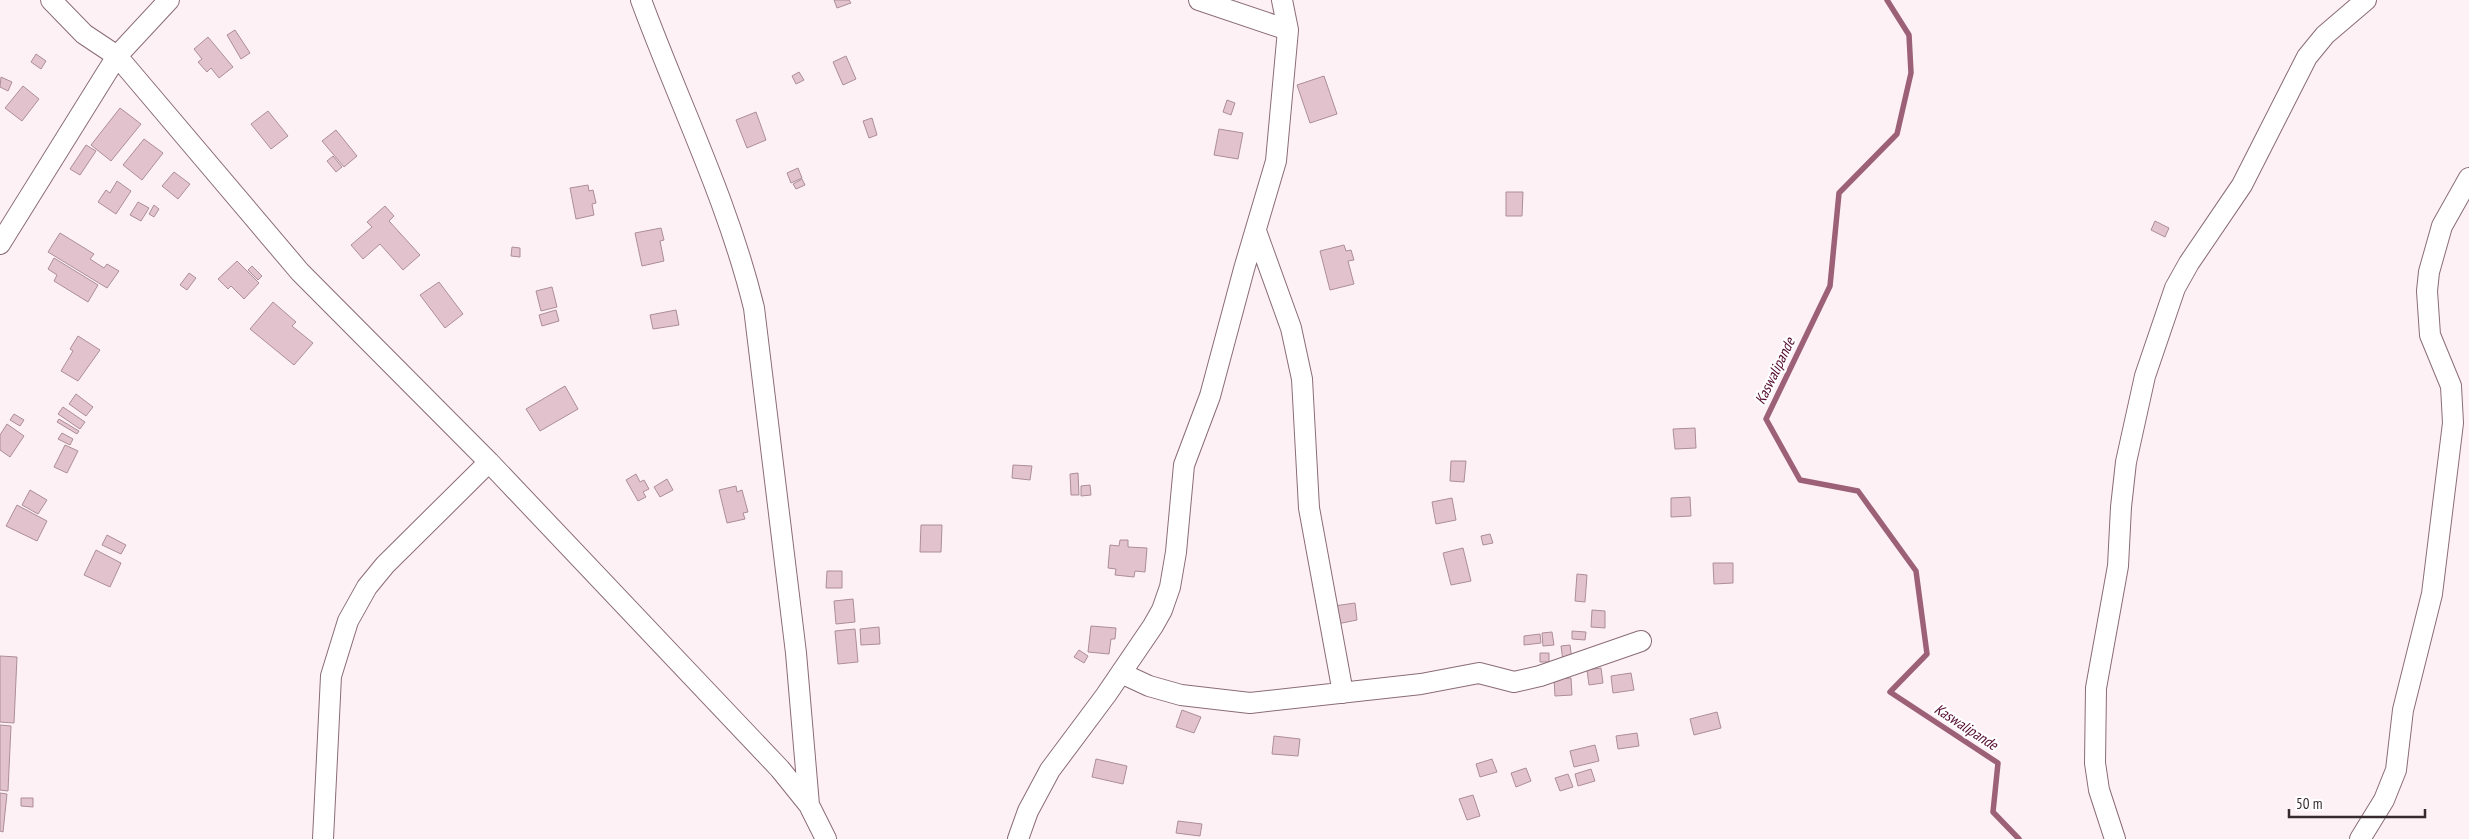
<svg xmlns="http://www.w3.org/2000/svg" width="2469" height="839" viewBox="0 0 2469 839" font-family="'PT Sans Narrow',sans-serif">
	<style>
		.lines { fill: none; stroke-linecap: round; stroke-linejoin: round }
		.stream { stroke: #9c6176; stroke-width: 5.5 }
		.building { fill: #e2c2cc; stroke: #ac8e97 }
		.minor-casing { stroke: #8a6c76; stroke-width: 22 }
		.minor { stroke: #fff; stroke-width: 20 }
		.labels { text-anchor: middle; stroke-width: 4.5; stroke-linejoin: round; paint-order: stroke }
		.water-label { font-size: 15px; font-style: italic; fill: #540b2e; stroke: #fff }
	</style>
	<rect width="100%" height="100%" fill="#fef1f5"/>
	<g class="lines">
		<!-- stream -->
		<path class="stream" d="M1887,0L1909,35L1911,73L1897,134L1839,193L1830,286L1766,419L1800,480L1858,491L1916,571L1927,654L1890,692L1998,763L1993,812L2019,839"/>
	</g>
	<!-- building -->
	<path class="building" d="M834,0H849L851,3L837,8Z
		M235,30L250,53L241,59L227,35Z
		M208,37L233,67L219,78L211,68L207,72L198,62L202,59L194,49Z
		M36,54L46,61L41,69L31,62Z
		M846,56L856,79L843,85L833,62Z
		M799,72L804,80L796,84L792,76Z
		M1324,76L1337,114L1310,123L1297,85Z
		M1,77L12,82L8,91L0,87Z
		M23,86L39,99L22,121L5,108Z
		M1227,100L1235,103L1231,115L1223,112Z
		M120,108L141,124L111,161L91,145Z
		M268,111L288,136L271,149L251,124Z
		M756,112L766,140L747,148L736,120Z
		M872,118L877,135L869,138L863,121Z
		M1219,129L1243,133L1238,159L1214,155Z
		M336,130L357,156L344,167L322,141Z
		M144,139L163,153L142,180L123,165Z
		M86,145L96,151L80,175L70,169Z
		M333,156L342,167L336,172L327,161Z
		M798,168L802,178L791,183L787,173Z
		M174,172L190,184L178,199L162,186Z
		M802,179L805,185L796,189L793,184Z
		M117,181L131,191L116,214L98,202L106,190L110,193Z
		M588,185L589,191L593,190L596,203L592,204L594,215L576,219L570,188Z
		M1506,192H1523L1522,216H1506Z
		M138,202L149,208L141,221L130,215Z
		M154,205L159,209L154,217L149,214Z
		M385,206L394,216L389,221L420,255L403,270L380,244L363,259L351,245L372,227L367,222Z
		M2155,221L2169,228L2165,237L2151,230Z
		M661,228L664,240L660,241L664,261L642,266L635,233Z
		M60,233L94,254L90,259L104,268L107,264L119,271L107,288L48,252Z
		M1344,245L1346,251L1351,250L1354,260L1348,261L1354,284L1330,290L1320,251Z
		M512,247L520,248V257L511,256Z
		M54,258L98,285L88,302L54,281L57,275L48,269Z
		M237,261L259,283L244,299L231,286L228,289L218,279Z
		M252,266L262,276L258,280L248,270Z
		M189,273L196,278L187,290L180,285Z
		M439,282L463,314L445,328L420,295Z
		M552,287L557,307L541,311L536,291Z
		M273,302L296,322L292,326L313,343L294,365L250,329Z
		M556,310L559,321L542,326L539,315Z
		M676,310L679,325L653,329L650,315Z
		M78,336L100,350L78,381L61,371L73,351L70,349Z
		M565,386L578,409L540,431L526,409Z
		M76,394L93,407L86,416L69,404Z
		M63,407L85,422L80,429L58,414Z
		M14,414L24,420L20,426L10,420Z
		M59,419L79,431L77,434L57,422Z
		M7,424L24,436L10,457L0,450V435Z
		M1695,428L1696,448L1675,449L1673,429Z
		M62,433L73,439L70,445L58,439Z
		M65,445L78,451L67,473L54,467Z
		M1451,461H1466L1464,482L1450,481Z
		M1013,465L1032,466L1030,480L1012,478Z
		M1078,473L1079,495H1071L1070,474Z
		M636,474L640,482L644,480L649,489L643,492L646,497L638,501L626,480Z
		M667,479L673,490L660,497L654,487Z
		M1090,485L1091,495L1081,496V486Z
		M736,486L737,492L742,490L748,512L743,513L745,519L727,523L719,490Z
		M30,490L47,500L38,514L22,505Z
		M1690,497L1691,516L1671,517V498Z
		M1452,498L1456,520L1436,524L1432,502Z
		M17,505L47,521L37,541L6,526Z
		M921,525H942L941,552H920Z
		M1490,534L1493,543L1483,545L1481,536Z
		M107,535L126,545L121,554L102,545Z
		M1120,540H1128V547L1147,548L1145,572L1135,571L1134,577L1115,575L1116,569L1108,568L1110,545L1119,546Z
		M1463,548L1471,581L1451,585L1443,553Z
		M96,550L121,563L110,587L84,575Z
		M1713,563H1733V583L1714,584Z
		M827,571H842V588H826Z
		M1577,574L1587,575L1585,602L1575,601Z
		M853,599L855,622L836,624L834,601Z
		M1355,603L1357,620L1337,624L1334,606Z
		M1592,610L1605,611V628L1591,627Z
		M1091,626L1116,628L1115,639H1111L1109,654L1088,652Z
		M879,627L880,644L861,645L860,629Z
		M855,629L858,662L838,664L835,631Z
		M1572,631L1586,632L1585,640L1572,639Z
		M1552,632L1554,645L1543,646L1542,633Z
		M1540,634L1541,643L1524,645V636Z
		M1570,645L1572,660L1563,661L1561,646Z
		M1079,650L1088,656L1084,663L1074,657Z
		M1540,653H1549V662H1540Z
		M0,656L17,657L14,723L0,722Z
		M1601,668L1603,683L1589,685L1587,670Z
		M1631,673L1634,690L1613,693L1611,676Z
		M1571,678L1572,695L1555,696L1554,679Z
		M1182,710L1201,717L1194,733L1176,727Z
		M1717,712L1721,728L1694,735L1690,719Z
		M0,725L11,726L8,791L0,790Z
		M1637,733L1639,746L1618,749L1616,736Z
		M1274,736L1300,739L1298,756L1272,754Z
		M1595,745L1599,761L1574,767L1570,751Z
		M1096,759L1127,766L1123,784L1092,777Z
		M1492,759L1497,772L1480,777L1476,764Z
		M1526,768L1531,781L1516,787L1511,773Z
		M1591,769L1595,781L1578,786L1575,774Z
		M1568,774L1573,787L1560,791L1555,778Z
		M0,793L7,794L3,832L0,831Z
		M1473,795L1480,816L1467,820L1459,799Z
		M21,798H33V807L21,806Z
		M1178,821L1202,824L1200,836L1176,833Z"/>
	<g class="lines">
		<defs>
			<path id="minor" d="M51,0L84,34L117,56L300,272L489,462L780,769L809,805L826,839
				M641,0C679,103 728,201 754,308L796,653L809,805
				M1199,0L1288,30
				M1256,231L1291,328L1302,379L1309,508L1343,693
				M0,244L117,56L169,0
				M1121,673L1149,686L1181,695L1250,703L1421,684L1479,673L1514,682L1540,676L1641,641
				M323,839L331,676L348,621L367,587L385,565L489,462
				M1018,839L1028,811L1050,770L1106,695L1153,626L1162,610L1170,587L1176,552L1184,465L1210,396L1244,269L1276,161L1288,30L1282,0
				M2115,839L2099,790L2095,763L2096,688L2118,566L2121,507L2126,462L2145,376L2175,288L2189,263L2242,185L2307,57L2325,35L2366,0
				M2360,839L2384,800L2396,770L2403,710L2432,594L2453,423L2451,386L2430,335L2427,291L2429,272L2442,226L2469,178"/>
		</defs>
		<!-- minor casing -->
		<use href="#minor" class="minor-casing"/>
		<!-- minor -->
		<use href="#minor" class="minor"/>
	</g>
	<g class="labels">
		<!-- water labels -->
		<g class="water-label">
			<text transform="translate(1775 371) rotate(-64)" y="5">Kaswalipande</text>
			<text transform="translate(1966 727) rotate(33)" y="5">Kaswalipande</text>
		</g>
	</g>
	<!-- scale -->
	<path d="M2289 809v8h136v-8" fill="none" stroke="#372a2e" stroke-width="2.5"/>
	<text x="2296" y="809" font-size="15" fill="#372a2e" stroke="#ffffff" stroke-width="4" paint-order="stroke">50 m</text>
</svg>
